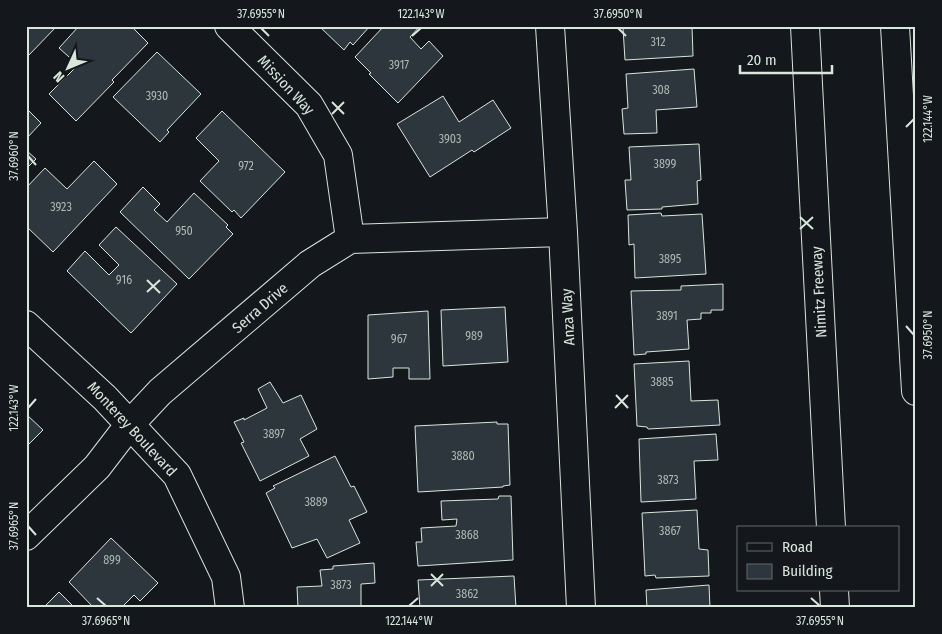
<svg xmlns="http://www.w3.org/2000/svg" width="942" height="634" viewBox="0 0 942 634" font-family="'Fira Sans Condensed',sans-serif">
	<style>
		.building { fill: #2c363c; stroke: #d8e6dc }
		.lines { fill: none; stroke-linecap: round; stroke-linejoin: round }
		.minor-casing { stroke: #d8e6dc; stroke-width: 30 }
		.motorway-casing { stroke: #d8e6dc; stroke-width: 30 }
		.minor { stroke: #14181c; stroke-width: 28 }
		.motorway { stroke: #14181c; stroke-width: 28 }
		.ticks { fill: none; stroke: #d8e6dc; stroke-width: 2 }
		.labels { text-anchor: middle; stroke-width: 4; stroke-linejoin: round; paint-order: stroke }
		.number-label { font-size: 12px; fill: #adbab4 }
		.street-label { font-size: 15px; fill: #d8e6dc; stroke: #14181c }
		.neatline { fill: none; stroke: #d8e6dc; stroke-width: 2 }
		.ticks-label { font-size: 12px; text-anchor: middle; fill: #d8e6dc }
	</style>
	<rect width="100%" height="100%" fill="#14181c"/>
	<!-- building -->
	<path class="building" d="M26,26H57L29,55L26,52Z
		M79,26H131L148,43L112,80L114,82L76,121L49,94L78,65L59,48Z
		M319,26H370L353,45L350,42L344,50Z
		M384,26H420L410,37L421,49L429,41L443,56L398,103L369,74L371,73L355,57Z
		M618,26H692L693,56L625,60L623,28Z
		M157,52L201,94L167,130L169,132L160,142L113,97Z
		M694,69L697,107L656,110L657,133L624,134L622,109L628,108L626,74Z
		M443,96L459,122L493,100L511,128L474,152L472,150L430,177L397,124Z
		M26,111H29L41,123L26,139Z
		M222,111L285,172L241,218L234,210L232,212L200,181L219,161L196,138Z
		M699,144L701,180L697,181L698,204L662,207V209L627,210L625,180H631L629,147Z
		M26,150L36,159L26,169Z
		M94,161L117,184L53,252L26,226V188L45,168L67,189Z
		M143,187L160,204L154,210L167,222L194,193L228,225L226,227L233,234L189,279L120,212Z
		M661,213L662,216L702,214L706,274L635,278L634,244L629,245L628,215Z
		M116,227L177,284L131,333L67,271L85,251L109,275L119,265L99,245Z
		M723,284V310H711V313H701V319L687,320L689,349L646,352V354L634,355L631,291L681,290V286Z
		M505,307L508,362L443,366L441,310Z
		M428,311L430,379H409V368H393V377L368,379V315Z
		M689,361L691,401L718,400L720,425L648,429L647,427L637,426L634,364Z
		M270,382L283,403L301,395L317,429L300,439L309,456L260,481L241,443L244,442L234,422L244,418V420L267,408L258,389Z
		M26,414L43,430L26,447Z
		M497,422V424H508L510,485L503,486V487L418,492L415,426Z
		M716,434L718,460L694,461L696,499L641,502L639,439Z
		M335,456L351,487L354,486L367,512L349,520L360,543L327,558L317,539L292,548L266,493L275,488L273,486Z
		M499,496H511L513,560L418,566L416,542H422L421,528L456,526L457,519L442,520L441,501L498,499Z
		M697,510L699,549L708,550L709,576L656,578L655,575L645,576L642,513Z
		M111,538L158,583L140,601L134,595L121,608H94L69,582Z
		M374,563L375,583L361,584V607L298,608L297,587L322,586L320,570L333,569V566Z
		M514,576L516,608H420L418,580Z
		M709,585L710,608H647L646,590Z
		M59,592L75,608H43Z"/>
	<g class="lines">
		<defs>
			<path id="minor" d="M229,26L309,105L338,155L350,239
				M550,26L563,232L581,608
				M26,325L105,398L177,475L226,577L230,608
				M26,536L97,467L130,424L160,392L310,264L350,239L563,232"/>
			<path id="motorway" d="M805,26L831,528
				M895,26L916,391
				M834,590L835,608"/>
		</defs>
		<!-- minor casing -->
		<use href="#minor" class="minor-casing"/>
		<!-- motorway casing -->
		<use href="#motorway" class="motorway-casing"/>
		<!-- minor -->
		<use href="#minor" class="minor"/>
		<!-- motorway -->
		<use href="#motorway" class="motorway"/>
	</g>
	<!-- ticks -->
	<path class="ticks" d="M261,28L269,36M618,28L626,36M412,36L421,28M332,102L344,114M332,114L344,102M906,127L914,119M28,156L36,165M800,217L813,229M800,229L813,217M147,280L160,293M147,292L160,280M906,326L914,335M616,395L628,408M28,408L36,399M615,408L628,395M28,526L36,535M431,574L443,586M431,586L443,574M97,598L106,606M811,598L820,606M409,606L418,598"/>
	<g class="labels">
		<!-- number labels -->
		<g class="number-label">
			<text x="658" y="46">312</text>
			<text x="399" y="69">3917</text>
			<text x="661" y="94">308</text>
			<text x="157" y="100">3930</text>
			<text x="450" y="143">3903</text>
			<text x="665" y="168">3899</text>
			<text x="246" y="170">972</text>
			<text x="61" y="211">3923</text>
			<text x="184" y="235">950</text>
			<text x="670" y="263">3895</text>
			<text x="124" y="284">916</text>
			<text x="667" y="320">3891</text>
			<text x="474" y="340">989</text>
			<text x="399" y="343">967</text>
			<text x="662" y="386">3885</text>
			<text x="274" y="438">3897</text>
			<text x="463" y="460">3880</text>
			<text x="668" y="484">3873</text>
			<text x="316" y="506">3889</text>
			<text x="670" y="535">3867</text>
			<text x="467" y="539">3868</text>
			<text x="112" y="564">899</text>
			<text x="341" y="589">3873</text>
			<text x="467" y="598">3862</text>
		</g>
		<!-- street labels -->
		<g class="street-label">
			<text transform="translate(286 85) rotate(47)" y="5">Mission Way</text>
			<text transform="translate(819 292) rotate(-93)" y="5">Nimitz Freeway</text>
			<text transform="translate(260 308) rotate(-41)" y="5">Serra Drive</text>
			<text transform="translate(568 317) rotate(-93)" y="5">Anza Way</text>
			<text transform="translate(132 429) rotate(47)" y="5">Monterey Boulevard</text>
		</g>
	</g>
	<!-- border -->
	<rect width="942" height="634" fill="none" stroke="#14181c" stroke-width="55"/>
	<!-- legend -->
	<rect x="737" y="526" width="162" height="65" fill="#14181c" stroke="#626a69"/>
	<rect x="747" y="543" width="25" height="8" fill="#14181c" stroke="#626a69"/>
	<text x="782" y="552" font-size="15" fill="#d8e6dc">Road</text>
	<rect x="747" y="564" width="25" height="15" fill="#2c363c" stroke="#626a69"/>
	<text x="782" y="576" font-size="15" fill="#d8e6dc">Building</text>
	<!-- north arrow -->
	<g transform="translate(68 68) rotate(226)" stroke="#14181c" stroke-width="4" paint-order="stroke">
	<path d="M0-4L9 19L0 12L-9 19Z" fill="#d8e6dc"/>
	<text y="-8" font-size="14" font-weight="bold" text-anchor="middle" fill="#d8e6dc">N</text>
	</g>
	<!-- scale -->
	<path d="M740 65v8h92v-8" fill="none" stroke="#d8e6dc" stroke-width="2.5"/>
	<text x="747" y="65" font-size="15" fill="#d8e6dc" stroke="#14181c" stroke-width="4" paint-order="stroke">20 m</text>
	<rect x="28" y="28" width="886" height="578" class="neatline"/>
	<g class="ticks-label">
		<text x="261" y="18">37.6955°N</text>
		<text x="421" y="18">122.143°W</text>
		<text x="618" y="18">37.6950°N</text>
		<text transform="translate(928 119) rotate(-90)" y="4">122.144°W</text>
		<text transform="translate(14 156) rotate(-90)" y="4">37.6960°N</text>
		<text transform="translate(928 335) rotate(-90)" y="4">37.6950°N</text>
		<text transform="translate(14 408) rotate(-90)" y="4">122.143°W</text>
		<text transform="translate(14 526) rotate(-90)" y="4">37.6965°N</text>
		<text x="106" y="625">37.6965°N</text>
		<text x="409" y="625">122.144°W</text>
		<text x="820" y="625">37.6955°N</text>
	</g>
</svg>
